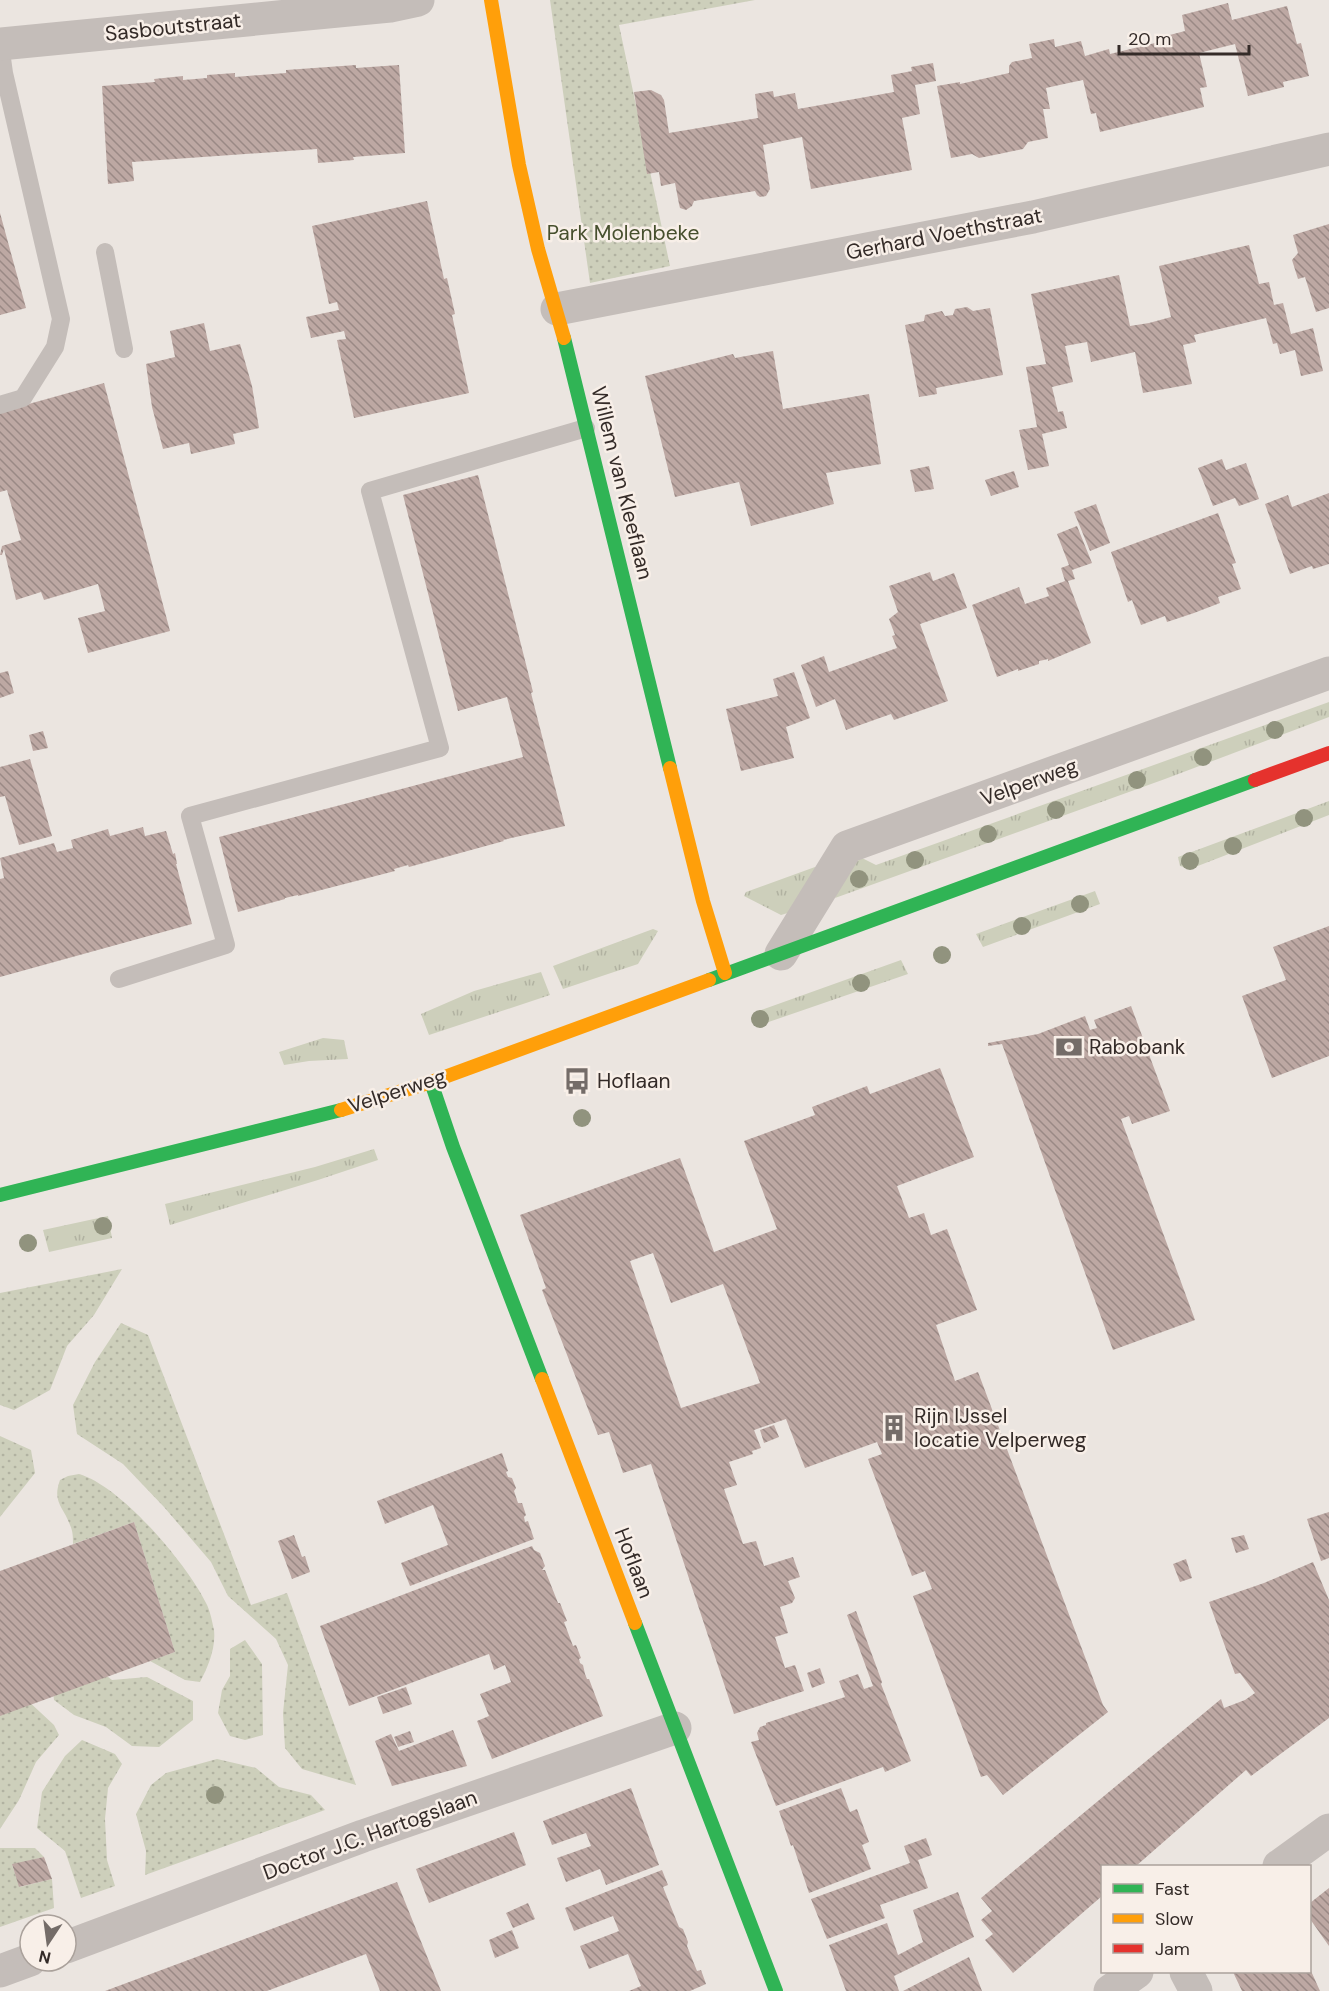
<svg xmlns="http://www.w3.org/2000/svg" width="1329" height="1991" viewBox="0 0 1329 1991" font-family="'DM Sans',sans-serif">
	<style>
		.grass { fill: url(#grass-tufts) }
		.park { fill: url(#park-dots) }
		.building { fill: url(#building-back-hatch); fill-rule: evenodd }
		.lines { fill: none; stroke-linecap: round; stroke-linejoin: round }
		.lane { stroke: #c4bdb9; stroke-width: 18 }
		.street { stroke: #c4bdb9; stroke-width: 33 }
		.fast { stroke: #30b455; stroke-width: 14 }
		.slow { stroke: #ff9f0a; stroke-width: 14 }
		.jam { stroke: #e5322d; stroke-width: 14 }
		.tree { fill: #91937e }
		.labels { text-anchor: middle; stroke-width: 5; stroke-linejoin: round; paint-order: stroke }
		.street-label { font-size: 21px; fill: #342b28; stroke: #f8efe8 }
		.park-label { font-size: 21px; fill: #47502e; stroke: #f8efe8 }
		.poi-label { font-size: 21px; fill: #342b28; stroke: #f8efe8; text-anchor: start }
	</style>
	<defs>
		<pattern id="grass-tufts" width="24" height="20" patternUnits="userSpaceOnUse" patternTransform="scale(1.5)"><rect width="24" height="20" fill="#cdcfbb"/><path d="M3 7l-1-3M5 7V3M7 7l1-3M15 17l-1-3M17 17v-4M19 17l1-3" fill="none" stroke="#b1b2a1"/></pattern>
		<pattern id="park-dots" width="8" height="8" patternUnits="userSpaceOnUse" patternTransform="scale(1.5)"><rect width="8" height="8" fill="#cdcfbb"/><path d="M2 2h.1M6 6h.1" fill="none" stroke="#b1b2a1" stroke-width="1.8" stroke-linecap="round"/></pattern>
		<pattern id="building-back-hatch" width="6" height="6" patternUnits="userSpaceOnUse" patternTransform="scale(1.5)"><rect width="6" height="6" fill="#bda8a3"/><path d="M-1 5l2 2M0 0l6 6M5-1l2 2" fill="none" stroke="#9a8985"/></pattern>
	</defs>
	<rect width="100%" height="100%" fill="#ebe5e0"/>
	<!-- grass -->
	<path class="grass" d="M1329,702V717L1165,779L835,898L846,868L862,858L876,865Z
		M1329,801V815L1190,869L1180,866L1178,857Z
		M815,867L819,871L798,910L781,915L744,896L746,892Z
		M1095,891L1100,904L983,947L976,934Z
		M653,929L658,931L638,964L563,989L553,966Z
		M901,960L908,974L757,1026L753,1013Z
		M541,972L550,995L429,1035L421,1014L474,991Z
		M323,1038L344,1040L348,1059L309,1061L284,1065L279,1052Z
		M374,1149L378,1160L318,1180L170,1225L165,1204L315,1167Z
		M108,1216L112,1238L49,1252L43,1230Z"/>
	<!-- park -->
	<path class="park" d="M550,0H755L619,25L670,266L590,283Z
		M122,1269L94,1315L67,1346L50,1390L14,1410L0,1405V1293Z
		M121,1323L148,1335L251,1605L287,1593L356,1785L302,1769L285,1748L283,1713L288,1665L276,1639L228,1596L211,1562L164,1507L123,1464L77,1434L73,1405L95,1362Z
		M0,1436L31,1450L35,1473L0,1517Z
		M79,1474C121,1486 187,1564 206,1603C210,1610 212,1621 214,1630C216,1648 208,1667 200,1682L185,1680L150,1661L175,1652L134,1522L73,1544C73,1538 73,1531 70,1525C63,1506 52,1502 60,1480L68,1476Z
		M245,1640L262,1664L263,1735L245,1740L230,1736L218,1713L222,1690L230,1676V1649Z
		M78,1654L112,1680L147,1677L193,1701V1720L159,1747L132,1746L106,1727L74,1715L54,1700L50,1663Z
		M0,1688L26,1699L54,1725L59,1735L36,1762L19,1800L0,1829Z
		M82,1740L115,1754L122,1764L108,1788L105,1819L107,1860L115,1886L81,1898L65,1851L37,1828L42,1792L65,1756Z
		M217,1759L256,1768L279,1787L311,1795L325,1810L145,1875L146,1851L136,1814L151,1785L166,1773Z
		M0,1848H35L44,1857L12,1865L20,1887L52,1879L54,1908L0,1927Z"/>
	<!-- building -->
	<path class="building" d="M1228,3L1232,20L1287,6L1297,44L1301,43L1309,76L1283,82L1284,87L1248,96L1235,44L1199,53L1207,87L1200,88L1204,107L1100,132L1096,113L1091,114L1083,80L1064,84L1046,88L1050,109H1043L1048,138L1028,142L1023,149L999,154L979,158L972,154L951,158L937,86L960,82V84L1009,73V66L1012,62L1032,58L1029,44L1054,39L1055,47L1081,41L1085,56L1109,49L1110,54L1163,41L1162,37L1185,31L1182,15Z
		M933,63L936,81L915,85L920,114L902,118L912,170L811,189L802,137L763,145L770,189L766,196L760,197L757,195L755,191L694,201L692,206L686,210L680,208L679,204L675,183L661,186L659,172L647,174L634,92L651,90L661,95L664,100L669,133L758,118L755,94L773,91L774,97L795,93L798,109L894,92L891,75L912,71L911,67Z
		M356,65V68L399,65L405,153L353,157L354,160L318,163L317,149L132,162L134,181L108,184L102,86L155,82L154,79L183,76V80L207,78V75L235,73V77L286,73V70Z
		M427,201L444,279L447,278L455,314L452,315L469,393L354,418L337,340L346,339L344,331L311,338L306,317L339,310L337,302L329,304L312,226Z
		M0,213L26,308L0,315Z
		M1329,224V308L1316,312L1305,277L1298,279L1292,260L1298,253L1293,235Z
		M1249,245L1259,284L1269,282L1274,305L1283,303L1291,334L1313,328L1323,371L1301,376L1295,350L1280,354L1277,343L1273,344L1266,318L1194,335L1196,342L1183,345L1192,384L1143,393L1135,352L1091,362L1087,342L1065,346L1073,382L1052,387L1058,412L1063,411L1067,428L1042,434L1049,466L1028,470L1019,430L1037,427L1026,367L1046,364L1031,294L1119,275L1130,326L1149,323L1171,317L1159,266Z
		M967,307L973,311L990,308L1003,375L936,388L937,394L919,397L905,325L924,321L925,315L942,311L945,316L953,315L955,309Z
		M204,323L210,351L240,344L252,386L259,428L233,434L235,444L191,454L189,443L163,449L152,407L146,364L175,357L170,331Z
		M773,351L783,409L869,394L881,464L826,473L834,504L751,526L739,482L675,497L645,376L733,354L735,358Z
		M104,383L170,631L88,653L78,618L105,611L98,584L44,600L41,592L16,600L4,549L2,555H0L2,546L21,540L7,490L0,492V412Z
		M1222,459L1226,470L1246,463L1259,499L1239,506L1235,498L1213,506L1198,468Z
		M929,466L934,489L915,492L910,470Z
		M1014,471L1019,487L991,496L985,480Z
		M478,475L533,692L531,693L565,826L503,840L504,841L409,867L408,865L394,869L395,871L298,896V895L285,898V899L238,912L219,837L523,757L507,697L458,711L403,495Z
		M1329,493V564L1313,569L1312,566L1290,574L1265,504L1288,495L1292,507Z
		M1096,504L1110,543L1090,551L1074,512Z
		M1218,513L1236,563L1232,564L1241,589L1218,597L1220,603L1194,613L1167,622L1165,616L1141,625L1132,600L1128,602L1111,552Z
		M1077,526L1092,563L1072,570L1075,579L1068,581L1091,643L1048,661V659L1044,660L1039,661V664L1018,671V669L997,677L972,605L1019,587L1025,604L1049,596L1046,588L1065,581L1061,568L1069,565L1057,534Z
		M930,572L933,581L954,573L967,608L920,624L948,701L894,720L891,714L846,730L835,699L816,707L801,665L824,656L829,672L897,648L892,636L895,635L889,619L898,612L889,586Z
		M8,671L14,693L0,698V673Z
		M794,672L810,718L786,727L794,758L741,771L726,709L778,696L773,679Z
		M43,731L48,748L33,751L29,735Z
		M30,759L52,836L19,845L5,796L0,797V767Z
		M143,827L145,836L166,831L173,854L175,853L177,864H176L192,924L0,977V879L4,878L0,858L54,843L57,852L73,848L71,840L108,829L110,836Z
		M1329,926V1056L1272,1078L1242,996L1286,980L1273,947Z
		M1131,1006L1170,1111L1132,1124L1129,1116L1121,1119L1195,1320L1113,1350L1002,1044L988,1046V1043L1038,1034L1085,1016L1090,1030L1097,1028L1094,1020Z
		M940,1068L974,1157L897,1186L909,1218L924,1213L931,1235L947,1229L977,1310L936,1325L955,1381L978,1372L1103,1705L1108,1712L1003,1795L987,1775L981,1777L913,1596L932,1589L925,1571L912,1576L868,1459L882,1454L877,1442L805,1468L786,1419L754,1430L761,1448L752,1451L753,1454L729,1462L737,1485L724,1489L743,1544L756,1541L764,1566L793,1557L800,1577L788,1581L795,1598L792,1603L780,1607L788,1633L775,1637L785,1668L795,1665L804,1691L734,1714L651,1464L623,1473L609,1432L598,1435L542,1290L546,1288L520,1215L680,1158L714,1252L725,1248L777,1229L744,1141L815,1115L812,1107L867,1086L870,1094ZM653,1253L671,1303L723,1284L760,1383L681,1408L630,1261Z
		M774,1425L779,1437L764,1443L760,1430Z
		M502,1453L508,1471L506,1472L508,1477L512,1478L516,1488L514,1491L518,1503H522L526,1515L524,1517L525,1522L528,1521L534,1539L410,1586L401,1563L448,1545L433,1505L385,1524L377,1501Z
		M1329,1512V1558L1321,1561L1307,1519Z
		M134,1522L175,1652L0,1716V1571Z
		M294,1535L302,1557L305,1556L310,1572L292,1579L278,1541Z
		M1244,1535L1249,1549L1236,1553L1231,1538Z
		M532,1546L534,1550L540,1553L545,1566L542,1570H545L558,1603H560L567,1621L564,1622L573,1646L576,1645L581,1658L579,1659L580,1663L583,1665L585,1674L587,1679H589L603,1716L492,1759L477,1721L489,1716L480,1694L511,1682L505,1665L494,1670L489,1654L349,1706L320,1626Z
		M1186,1559L1192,1578L1180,1582L1173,1564Z
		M1313,1562L1329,1600V1718L1251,1776L1246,1770L1136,1866H1102V1896L1013,1973L985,1940L993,1934L981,1920L992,1911L981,1898L1221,1699L1224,1708L1245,1700L1255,1693L1240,1673L1235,1674L1209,1602L1264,1583Z
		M856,1611L882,1682L881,1684L911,1761L885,1772L883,1767L776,1806L751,1742L759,1740L757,1733L760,1727L766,1725V1723L845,1697L839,1681L858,1674L864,1689L873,1686L847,1615Z
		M820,1668L825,1683L812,1688L807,1673Z
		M406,1687L412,1704L383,1714L377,1697Z
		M453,1730L467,1766L392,1786L375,1741L391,1734L399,1751Z
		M410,1731L414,1742L398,1747L394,1737Z
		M631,1788L659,1865L606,1885L600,1869L566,1882L557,1858L591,1846L586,1833L552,1845L543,1821Z
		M841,1788L850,1812L857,1809L869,1842L862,1845L871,1869L809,1893L793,1845L791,1846L779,1811Z
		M514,1832L526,1865L429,1903L416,1869Z
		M926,1838L932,1855L918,1860L928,1888L880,1905L885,1918L827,1939L811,1899L910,1863L904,1846Z
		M44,1857L52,1879L19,1887L12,1864Z
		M662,1870L668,1885L663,1887L679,1927L683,1929L688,1942L687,1946L697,1971L701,1970L706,1984L690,1991H629L641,1986L628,1954L589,1969L580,1946L619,1931L613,1916L574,1931L565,1908Z
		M397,1882L441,1991H380L366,1954L267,1991H105Z
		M1329,1888V1946L1310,1919V1903Z
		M958,1892L974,1937L894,1976L899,1991H846L829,1945L887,1923L898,1955L923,1942L913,1910Z
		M528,1903L535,1919L513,1928L506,1913Z
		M512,1930L519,1948L495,1958L489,1940Z
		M969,1957L982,1991H903Z
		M1311,1971L1320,1991H1242L1233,1972Z"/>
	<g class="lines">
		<!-- lane -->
		<path class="lane" d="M105,252L124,349
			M0,405L23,398L55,347L61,319L4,73L0,44
			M119,979L226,945L190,816L440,748L370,491L586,428"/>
		<!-- street -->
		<path class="street" d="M0,44L390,6L418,0
			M557,309L1033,217L1329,149
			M781,954L847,847L1329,673
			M1279,1866L1329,1830
			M66,1947L363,1836L675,1728
			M0,1971L30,1960
			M1186,1972L1196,1991
			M1110,1991L1137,1972"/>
		<!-- fast -->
		<path class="fast" d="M564,338L670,768
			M709,980L1255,780
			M431,1082L453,1147L542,1379
			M0,1195L341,1110
			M635,1623L776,1991"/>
		<!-- slow -->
		<path class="slow" d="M491,0L519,165L538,249L564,338
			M670,768L703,901L725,973
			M341,1110L431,1082L709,980
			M542,1379L635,1623"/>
		<!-- jam -->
		<path class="jam" d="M1255,780L1329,753"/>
	</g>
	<!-- trees -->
	<g class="tree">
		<circle cx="1275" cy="730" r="9"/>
		<circle cx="1203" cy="757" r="9"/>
		<circle cx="1137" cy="780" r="9"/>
		<circle cx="1056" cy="810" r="9"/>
		<circle cx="1304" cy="818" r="9"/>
		<circle cx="988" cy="834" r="9"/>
		<circle cx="1233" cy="846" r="9"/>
		<circle cx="915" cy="860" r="9"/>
		<circle cx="1190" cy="861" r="9"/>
		<circle cx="859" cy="879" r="9"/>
		<circle cx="1080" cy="904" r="9"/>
		<circle cx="1022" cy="926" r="9"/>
		<circle cx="942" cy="955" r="9"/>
		<circle cx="861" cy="983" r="9"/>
		<circle cx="760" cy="1019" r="9"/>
		<circle cx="582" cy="1118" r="9"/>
		<circle cx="103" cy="1226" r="9"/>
		<circle cx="28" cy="1243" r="9"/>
		<circle cx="215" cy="1795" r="9"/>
	</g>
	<!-- icons -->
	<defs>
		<symbol id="bank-bare" viewBox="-9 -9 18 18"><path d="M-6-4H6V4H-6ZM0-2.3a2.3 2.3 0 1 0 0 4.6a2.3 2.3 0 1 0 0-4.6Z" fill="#746c68" stroke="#f8efe8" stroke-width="2.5" paint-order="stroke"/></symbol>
		<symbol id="bus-bare" viewBox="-9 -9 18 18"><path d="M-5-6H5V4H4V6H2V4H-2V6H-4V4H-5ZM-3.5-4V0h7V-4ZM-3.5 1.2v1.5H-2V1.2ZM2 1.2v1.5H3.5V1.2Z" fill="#746c68" stroke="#f8efe8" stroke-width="2.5" paint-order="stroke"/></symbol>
		<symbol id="building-bare" viewBox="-9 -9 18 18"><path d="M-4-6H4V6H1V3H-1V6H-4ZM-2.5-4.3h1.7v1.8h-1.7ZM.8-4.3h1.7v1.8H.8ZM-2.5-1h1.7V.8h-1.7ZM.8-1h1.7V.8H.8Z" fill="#746c68" stroke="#f8efe8" stroke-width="2.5" paint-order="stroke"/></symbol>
	</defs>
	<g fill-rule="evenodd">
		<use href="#bank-bare" x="1050" y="1028" width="38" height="38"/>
		<use href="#bus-bare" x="558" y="1062" width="38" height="38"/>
		<use href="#building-bare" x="875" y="1409" width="38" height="38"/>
	</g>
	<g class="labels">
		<!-- street labels -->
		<g class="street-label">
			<text transform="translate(173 27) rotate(-6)" y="7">Sasboutstraat</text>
			<text transform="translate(944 234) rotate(-11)" y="7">Gerhard Voethstraat</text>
			<text transform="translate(622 483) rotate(76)" y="7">Willem van Kleeflaan</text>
			<text transform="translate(1029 782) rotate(-20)" y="7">Velperweg</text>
			<text transform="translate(397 1091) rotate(-18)" y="7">Velperweg</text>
			<text transform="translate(634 1563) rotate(69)" y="7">Hoflaan</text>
			<text transform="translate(370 1835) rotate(-20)" y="7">Doctor J.C. Hartogslaan</text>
		</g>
		<!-- park labels -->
		<g class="park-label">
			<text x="623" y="240">Park Molenbeke</text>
		</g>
		<!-- poi labels -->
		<g class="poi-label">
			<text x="1089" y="1054">Rabobank</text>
			<text x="597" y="1088">Hoflaan</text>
			<text x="914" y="1423">Rijn IJssel<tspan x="914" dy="24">locatie Velperweg</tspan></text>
		</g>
	</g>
	<!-- legend -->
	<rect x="1101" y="1865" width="210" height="108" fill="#f8efe8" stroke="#aaa19b" stroke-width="1.5"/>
	<rect x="1113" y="1884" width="30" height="9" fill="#30b455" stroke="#aaa19b" stroke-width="1.5"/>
	<text x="1155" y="1895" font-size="18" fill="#342b28">Fast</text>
	<rect x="1113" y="1914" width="30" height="9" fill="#ff9f0a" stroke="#aaa19b" stroke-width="1.5"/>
	<text x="1155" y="1925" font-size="18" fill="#342b28">Slow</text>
	<rect x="1113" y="1944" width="30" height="9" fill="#e5322d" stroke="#aaa19b" stroke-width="1.5"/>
	<text x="1155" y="1955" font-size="18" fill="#342b28">Jam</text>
	<!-- north arrow -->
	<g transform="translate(48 1943) rotate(193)"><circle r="28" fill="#f8efe8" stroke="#aaa19b" stroke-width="1.5"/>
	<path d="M0-4.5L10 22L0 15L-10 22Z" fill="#746c68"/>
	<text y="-9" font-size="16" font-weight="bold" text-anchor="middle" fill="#342b28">N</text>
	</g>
	<!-- scale -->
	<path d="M1119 45v9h130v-9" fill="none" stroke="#342b28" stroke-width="3"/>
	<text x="1128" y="45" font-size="18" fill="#342b28" stroke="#f8efe8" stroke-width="4.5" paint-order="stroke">20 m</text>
</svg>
